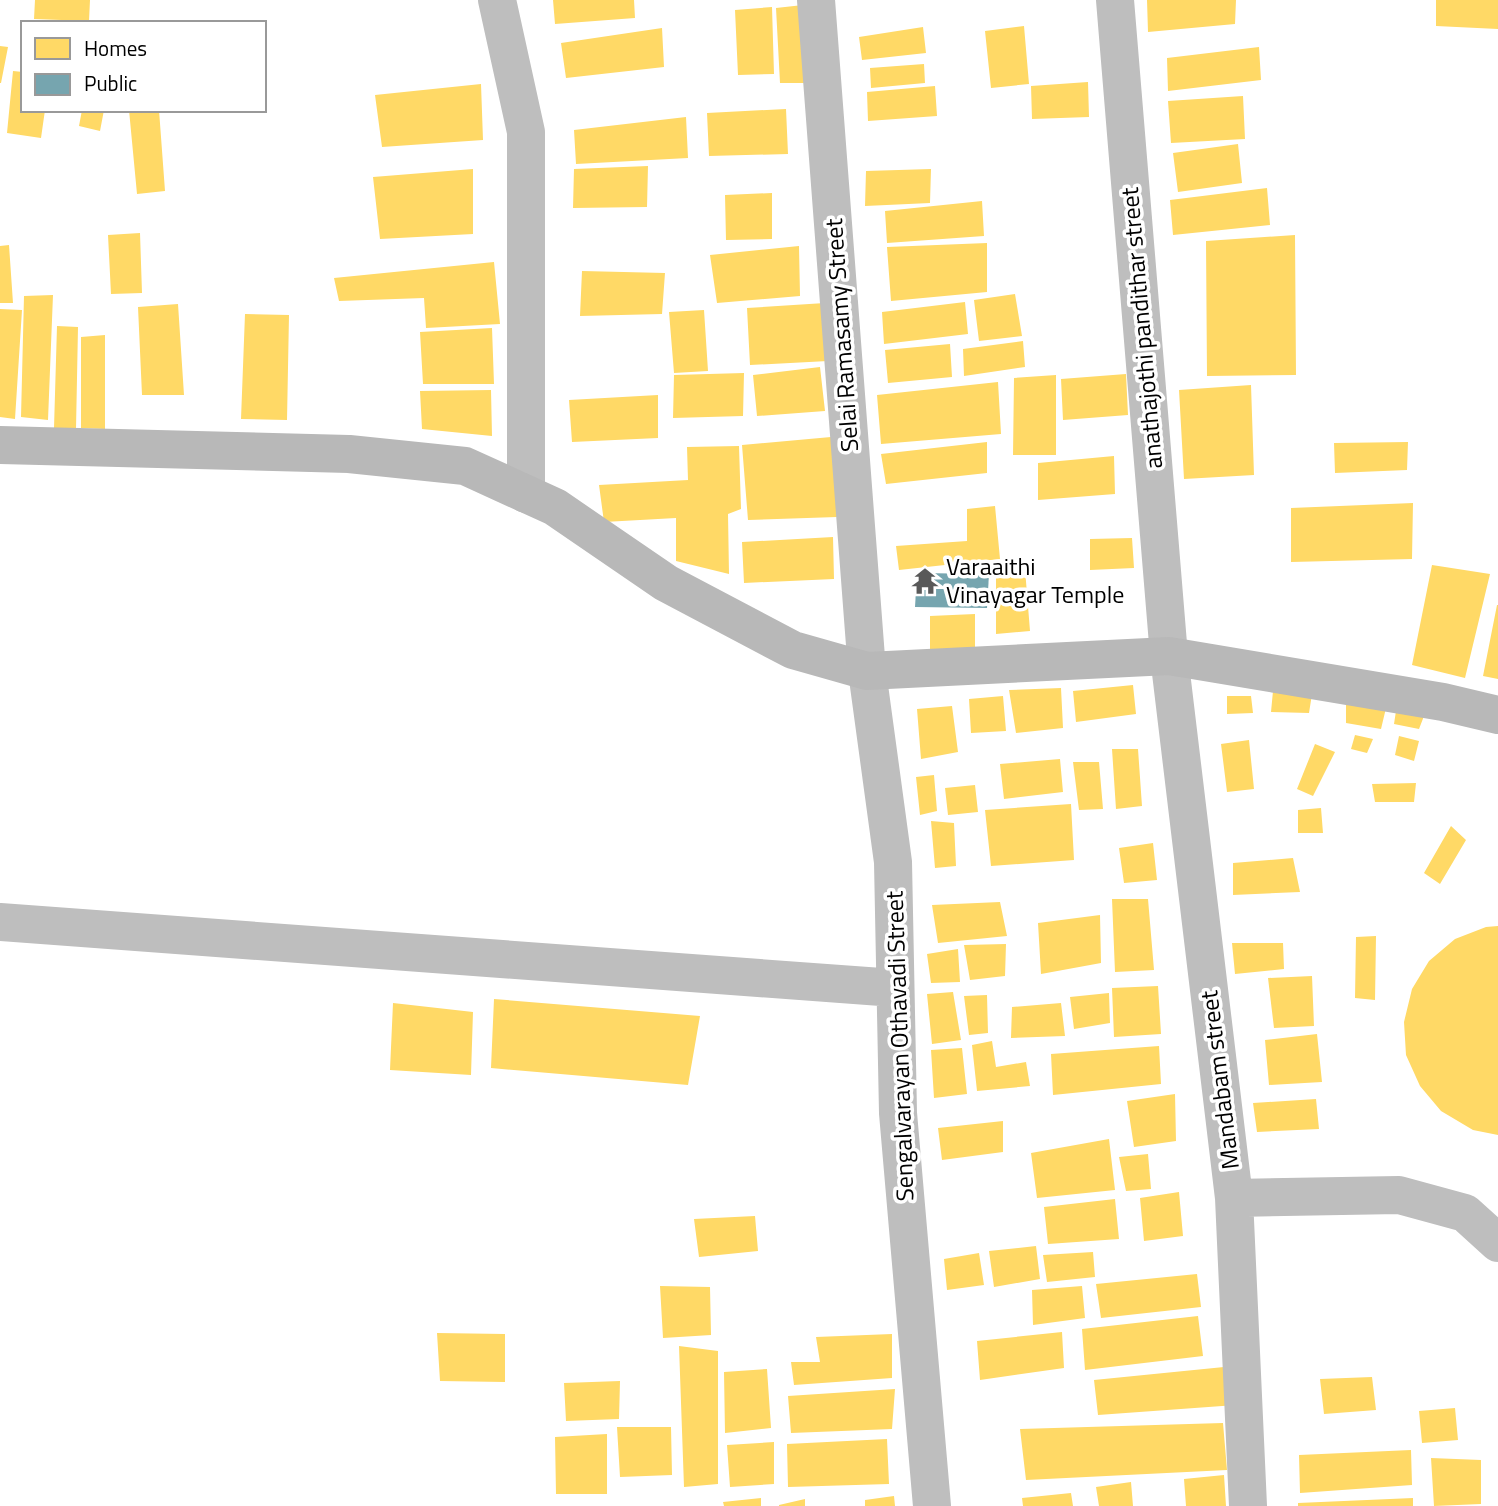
<svg xmlns="http://www.w3.org/2000/svg" width="1498" height="1506" viewBox="0 0 1498 1506" font-family="'Titillium Web',sans-serif">
	<style>
		.homes { fill: #ffd966 }
		.public { fill: #76a5af }
		.lines { fill: none; stroke-linecap: round; stroke-linejoin: round }
		.street { stroke: #bebebe; stroke-width: 38 }
		.secondary { stroke: #b8b8b8; stroke-width: 38 }
		.labels { text-anchor: middle; stroke-width: 7; stroke-linejoin: round; paint-order: stroke }
		.street-label { font-size: 24px; fill: #000; stroke: #fff }
		.poi-label { font-size: 24px; fill: #000; stroke: #fff; text-anchor: start }
	</style>
	<rect width="100%" height="100%" fill="#fff"/>
	<!-- homes -->
	<path class="homes" d="M35,0H90L89,21L34,19Z
		M553,0H634L635,18L555,24Z
		M1147,0H1236L1235,24L1148,32Z
		M1436,0H1498V29L1436,26Z
		M803,5L806,83H780L776,8Z
		M772,7L774,74L738,75L735,10Z
		M1024,26L1029,84L991,88L985,31Z
		M923,27L926,53L862,60L859,37Z
		M662,28L664,67L566,78L561,43Z
		M0,46L8,47L1,83H0Z
		M1259,47L1261,80L1168,91L1167,58Z
		M924,64L925,83L871,88L870,68Z
		M13,71L23,72V110H45L41,138L7,133Z
		M1088,82L1089,117L1032,119L1031,86Z
		M481,84L483,140L382,147L375,95Z
		M935,86L937,116L868,121L867,92Z
		M1243,96L1245,139L1171,143L1168,101Z
		M786,109L788,154L709,156L707,113Z
		M82,110H104L100,131L79,126Z
		M129,110H159L165,191L137,194Z
		M686,117L688,158L576,164L574,130Z
		M1238,144L1242,183L1178,192L1173,153Z
		M648,166L647,207L573,208L574,169Z
		M473,169V234L380,239L373,177Z
		M931,169L930,203L865,206L866,171Z
		M1267,188L1270,225L1173,235L1170,200Z
		M772,193V239L726,240L725,195Z
		M982,201L984,236L887,243L885,211Z
		M140,233L142,293L111,294L108,235Z
		M1295,235L1296,375L1207,376L1206,241Z
		M987,243V292L891,301L887,247Z
		M9,245L13,303H0V246Z
		M799,246L800,296L717,303L710,255Z
		M494,262L500,324L426,328L424,298L339,301L334,278Z
		M582,271L665,273L662,314L580,316Z
		M1015,294L1022,336L979,341L974,300Z
		M53,295L48,420L21,417L24,296Z
		M965,302L968,334L884,344L882,312Z
		M825,303L828,361L750,365L747,308Z
		M178,304L184,395H142L138,307Z
		M0,309L22,310L15,419L0,417Z
		M704,310L708,371L674,373L669,312Z
		M245,314L289,315L287,420L241,419Z
		M57,326L78,327L76,429L54,428Z
		M492,328L494,384H423L420,332Z
		M105,335V429L81,428V337Z
		M1023,341L1025,367L964,376L963,349Z
		M950,344L952,377L888,383L885,350Z
		M820,367L825,411L757,416L753,375Z
		M744,373L743,416L673,418L674,375Z
		M1126,374L1128,415L1063,420L1061,379Z
		M1056,375V455H1013L1014,378Z
		M998,382L1001,434L881,444L877,395Z
		M1251,385L1254,475L1184,479L1179,390Z
		M491,390L492,436L422,429L420,391Z
		M658,395V438L572,442L569,400Z
		M831,437L837,517L748,520L742,445Z
		M987,442V473L886,484L881,454Z
		M1408,442L1407,470L1335,473L1334,443Z
		M739,446L741,509L728,514L729,574L676,561V518L604,522L599,485L688,480L687,447Z
		M1114,456L1115,494L1038,500V463Z
		M1413,503L1412,559L1291,562V508Z
		M995,506L1000,559L899,570L896,546L967,541V509Z
		M833,537L834,579L744,583L742,542Z
		M1132,538L1134,568L1090,570V539Z
		M1432,565L1490,574L1465,678L1412,665Z
		M1025,569L1030,631L996,634V571Z
		M1497,605H1498V679L1483,676Z
		M975,614V652L930,654V616Z
		M1133,685L1136,714L1076,722L1073,691Z
		M1061,688L1063,728L1016,733L1009,690Z
		M1273,691L1312,694L1309,713L1271,712Z
		M1003,696L1006,731L971,733L969,699Z
		M1227,696H1251L1253,713L1227,714Z
		M1346,702L1386,708L1381,729L1346,723Z
		M952,706L958,752L921,759L917,709Z
		M1396,711L1424,716L1419,729L1394,724Z
		M1355,735L1373,739L1367,753L1351,749Z
		M1399,736L1419,741L1414,761L1395,755Z
		M1249,740L1254,789L1227,792L1221,744Z
		M1315,744L1335,752L1313,796L1297,789Z
		M1112,749H1138L1142,806L1116,809Z
		M1060,759L1063,792L1004,799L1000,764Z
		M1073,762H1099L1103,809L1079,810Z
		M934,775L937,811L920,815L916,777Z
		M1416,783L1414,802H1375L1372,784Z
		M975,785L978,812L948,815L945,788Z
		M1071,804L1074,860L991,866L985,810Z
		M1321,808L1323,833H1298V810Z
		M931,821L954,823L956,866L935,868Z
		M1451,826L1466,840L1440,884L1424,873Z
		M1153,843L1157,880L1124,883L1119,848Z
		M1293,858L1300,892L1233,895V863Z
		M1112,899H1148L1154,970L1115,972Z
		M1000,902L1007,936L938,943L932,905Z
		M1100,915L1101,963L1041,974L1038,923Z
		M1498,926V1135L1473,1130L1441,1111L1420,1086L1406,1055L1404,1022L1412,989L1429,961L1455,939L1486,927Z
		M1376,936L1375,1000L1355,998L1356,937Z
		M1232,943H1283L1284,969L1235,974Z
		M1006,944L1005,976L970,980L964,945Z
		M958,949L960,982L931,983L927,954Z
		M1312,976L1314,1026L1274,1028L1268,978Z
		M1158,986L1161,1034L1114,1037L1112,988Z
		M953,992L961,1040L932,1044L927,994Z
		M1109,993L1110,1023L1074,1029L1070,997Z
		M987,995L988,1033L969,1035L964,996Z
		M494,999L700,1016L688,1085L491,1068Z
		M393,1003L473,1012L471,1075L390,1070Z
		M1061,1003L1065,1036L1011,1038L1012,1007Z
		M1317,1034L1322,1082L1269,1085L1265,1040Z
		M992,1041L996,1067L1026,1062L1030,1086L977,1091L972,1045Z
		M1159,1046L1161,1084L1053,1095L1051,1054Z
		M962,1048L967,1094L934,1098L931,1050Z
		M1175,1094L1176,1141L1134,1147L1127,1101Z
		M1316,1099L1319,1129L1257,1132L1253,1103Z
		M1003,1121V1152L942,1160L938,1128Z
		M1109,1139L1115,1190L1037,1198L1031,1153Z
		M1148,1154L1151,1189L1126,1191L1119,1157Z
		M1179,1192L1183,1236L1144,1241L1140,1198Z
		M1115,1199L1119,1239L1048,1244L1044,1207Z
		M755,1216L758,1251L699,1257L694,1219Z
		M1036,1246L1040,1279L994,1287L989,1251Z
		M1093,1252L1095,1277L1047,1282L1043,1255Z
		M979,1253L984,1285L947,1290L944,1259Z
		M1197,1274L1201,1307L1101,1318L1096,1284Z
		M660,1286L710,1287L711,1335L663,1338Z
		M1082,1286L1085,1318L1033,1325L1032,1290Z
		M1198,1316L1203,1356L1085,1370L1082,1329Z
		M1062,1332L1064,1368L980,1380L977,1341Z
		M437,1333L505,1334V1382L440,1381Z
		M892,1334V1378L794,1385L791,1362H820L816,1337Z
		M679,1346L718,1351V1484L684,1487Z
		M1234,1366L1236,1405L1098,1415L1094,1380Z
		M767,1369L771,1428L725,1433L724,1372Z
		M1372,1377L1376,1410L1324,1414L1320,1379Z
		M620,1381L619,1419L566,1421L564,1383Z
		M895,1389L892,1429L791,1433L788,1396Z
		M1455,1408L1458,1440L1422,1443L1419,1411Z
		M1223,1423L1227,1470L1026,1480L1020,1429Z
		M617,1427H671L672,1475L620,1477Z
		M607,1434V1494H556L555,1437Z
		M887,1439L889,1484L788,1487L787,1444Z
		M774,1442V1484L730,1487L727,1445Z
		M1411,1450L1412,1485L1300,1493L1299,1455Z
		M1431,1458L1481,1460V1504L1434,1506Z
		M1224,1475L1226,1506H1186L1184,1479Z
		M1131,1482L1133,1506H1099L1096,1487Z
		M1071,1493L1073,1506H1023L1022,1498Z
		M894,1496L895,1506H865V1500Z
		M761,1498V1506H724L723,1502Z
		M1413,1498V1506H1298V1503Z
		M805,1499V1506H779V1505Z"/>
	<!-- public -->
	<path class="public" d="M917,573L989,574L987,608L915,607Z"/>
	<g class="lines">
		<!-- street -->
		<path class="street" d="M497,0L526,132V494
			M816,0L867,671L893,862L898,1113L932,1506
			M1115,0L1169,656L1234,1198L1248,1506
			M0,922L895,988
			M1234,1198L1399,1195L1465,1213L1498,1243"/>
		<!-- secondary -->
		<path class="secondary" d="M0,445L349,454L465,466L555,507L666,583L793,650L867,671L1169,656L1443,702L1498,715"/>
	</g>
	<!-- icons -->
	<defs>
		<symbol id="temple-bare" viewBox="-9 -9 18 18"><path d="M0-6L5-2H3V0L6.5 2.5H4V6H1.5V3h-3V6H-4V2.5H-6.5L-3 0V-2H-5Z" fill="#595959" stroke="#fff" stroke-width="2.5" paint-order="stroke"/></symbol>
	</defs>
	<g fill-rule="evenodd">
		<use href="#temple-bare" x="906" y="562" width="38" height="38"/>
	</g>
	<g class="labels">
		<!-- street labels -->
		<g class="street-label">
			<text transform="translate(1142 328) rotate(-95)" y="8">anathajothi pandithar street</text>
			<text transform="translate(842 335) rotate(-94)" y="8">Selai Ramasamy Street</text>
			<text transform="translate(900 1046) rotate(-92)" y="8">Sengalvarayan Othavadi Street</text>
			<text transform="translate(1220 1080) rotate(-97)" y="8">Mandabam street</text>
		</g>
		<!-- poi labels -->
		<g class="poi-label">
			<text x="946" y="575">Varaaithi<tspan x="946" dy="28">Vinayagar Temple</tspan></text>
		</g>
	</g>
	<!-- legend -->
	<rect x="21" y="21" width="245" height="91" fill="#ffffff" stroke="#999999" stroke-width="2"/>
	<rect x="35" y="38" width="35" height="21" fill="#ffd966" stroke="#999999" stroke-width="2"/>
	<text x="84" y="56" font-size="21" fill="#000000">Homes</text>
	<rect x="35" y="74" width="35" height="21" fill="#76a5af" stroke="#999999" stroke-width="2"/>
	<text x="84" y="91" font-size="21" fill="#000000">Public</text>
</svg>
